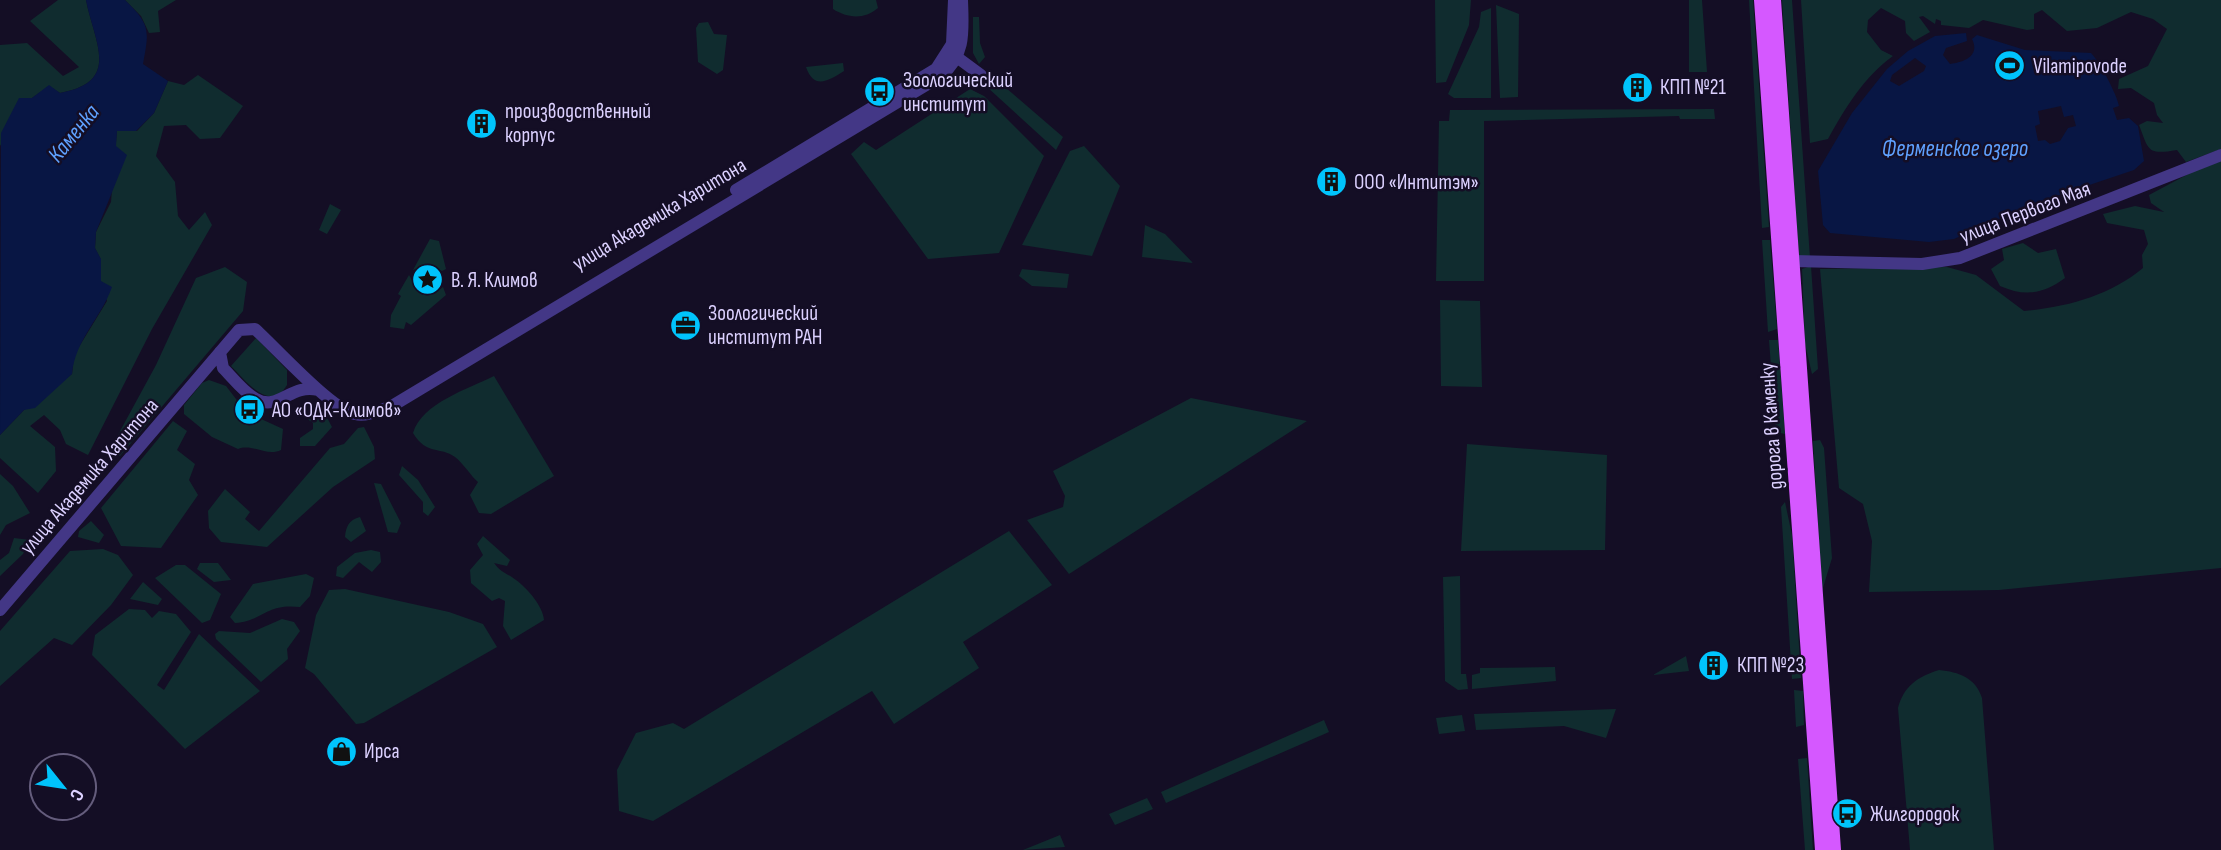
<svg xmlns="http://www.w3.org/2000/svg" width="2221" height="850" viewBox="0 0 2221 850" font-family="'Sofia Sans Condensed',sans-serif">
	<style>
		.green { fill: #102c2f }
		.water { fill: #081644; fill-rule: evenodd }
		.lines { fill: none; stroke-linecap: round; stroke-linejoin: round }
		.minor { stroke: #433786; stroke-width: 12 }
		.major { stroke: #d558ff; stroke-width: 14 }
		.labels { text-anchor: middle; stroke-width: 5; stroke-linejoin: round; paint-order: stroke }
		.poi-label { font-size: 21px; fill: #dcd1ff; stroke: #140e25; text-anchor: start }
		.street-label { font-size: 21px; fill: #dcd1ff; stroke: #140e25 }
		.water-label { font-size: 23px; font-style: italic; fill: #5fa1ff; stroke: #140e25 }
	</style>
	<rect width="100%" height="100%" fill="#140e25"/>
	<!-- green -->
	<path class="green" d="M58,0H86C94,42 122,82 60,93L49,86L32,98L0,146V45L27,43L63,76L79,67L30,21Z
		M125,0H176L158,11L160,32L149,33L141,16Z
		M833,0H876L878,8C864,20 847,18 833,9Z
		M1435,0H1471L1469,25L1446,82L1436,83Z
		M1689,0H1702L1707,72H1689Z
		M1749,0H1753L1769,227L1762,228Z
		M1782,0H1792L1810,258L1799,257Z
		M1801,0H2221V149L2186,162L2177,150C2147,155 2149,151 2139,125L2147,121L2163,123L2157,115L2154,103L2131,88L2118,89L2119,79L2148,66L2167,29L2153,19L2131,12L2097,28L2067,31L2042,10L2034,14V29L2027,30L1983,20L1969,28L1941,25V21L1936,19L1935,24L1923,16L1919,17L1930,32L1914,41L1906,33L1905,21L1881,8L1868,20L1867,32L1881,50L1893,56C1864,77 1845,108 1828,139L1810,143Z
		M1496,5L1519,14L1518,97L1500,98Z
		M1491,8V98H1454L1448,94L1479,27L1481,12Z
		M973,17H979L980,43L985,57L979,64L973,53Z
		M708,22L714,34L727,35L723,70L717,74L698,62L696,28L699,23Z
		M843,63L844,71C828,81 814,90 806,67Z
		M198,75L243,106L220,138L200,139L186,125L164,126L156,156L175,182L178,216L189,230L205,212L212,225L152,329L88,455L66,444L60,430L44,415L30,426L55,447L56,471L38,493L0,458V435L24,410L72,374L74,355L107,301L101,281V260L95,248L96,232L111,202L117,130L137,131L154,113L168,81L184,85Z
		M991,75L1063,137L1056,150L987,87Z
		M970,89L984,96L1044,156L999,253L928,259L851,154L864,142L876,150Z
		M1714,109L1715,119H1680L1679,116L1484,121V281H1436L1439,121H1449L1450,110Z
		M1084,146L1120,186L1092,256L1022,245L1070,151Z
		M2221,161V568L1999,590L1869,592L1872,541L1863,504L1839,488L1820,269L1947,267L1976,275L2024,311C2067,307 2109,296 2143,268L2142,255L2148,244L2144,230L2107,223L2103,214L2135,206L2164,212L2151,203L2149,195L2192,172Z
		M330,204L341,210L327,234L319,230Z
		M1145,225L1165,234L1193,263L1142,257Z
		M430,239L439,241L446,269L442,271L427,264L413,270Z
		M1762,240H1770L1777,329L1768,332Z
		M2023,243L2038,253L2056,249L2065,278C2043,294 2025,297 2000,286L1991,269L2004,260L2002,249Z
		M1811,266L1818,369L1812,374L1805,344L1802,269Z
		M225,267L247,282L243,311L120,456L107,455L156,365L196,278Z
		M1022,269L1069,274L1067,288L1032,286L1019,276Z
		M409,275C417,288 420,306 443,287L446,295L411,325L406,322L404,329L390,327L391,315L401,296L398,294Z
		M1440,300L1480,301L1482,387L1441,386Z
		M256,338L287,370V385C270,414 245,380 231,366Z
		M1769,340H1778L1785,434L1776,432Z
		M494,376L554,476L491,514L479,513L470,495L478,482C470,475 464,464 455,457C440,446 427,456 413,433C422,403 468,389 494,376Z
		M209,380L226,386L246,412L283,429L281,450C267,457 252,443 238,449L212,437L184,414V405L202,383Z
		M1191,398L1307,421L1069,574L1027,520L1063,507L1065,496L1053,471Z
		M306,411L324,412L332,427L315,446H300V438L313,429V423L306,418Z
		M173,421L187,431L177,450L195,464L189,480L198,495L161,548L121,546L101,508Z
		M364,427L374,447L375,459L333,487L267,547L221,542L209,528L208,511L225,489L250,512L245,519L259,531L330,448L344,444L358,428Z
		M1820,440L1824,448L1832,558L1822,591L1813,441Z
		M1467,444L1607,455L1605,550L1461,551Z
		M402,466L418,480L435,507L428,516L423,512V502L399,475Z
		M0,474L13,486L30,513L6,525L0,535Z
		M374,483L381,484L401,523L397,533L388,532Z
		M1785,502L1792,535L1801,678L1792,679L1781,507Z
		M360,517L366,531L351,542L345,537C346,526 349,520 360,517Z
		M91,521L104,535L99,543L78,537L79,531Z
		M1009,531L1052,585L963,642L979,668L894,724L872,691L653,821L619,811L617,770L636,733L673,723L684,729Z
		M483,536L510,560L507,566L494,563C501,573 507,573 516,580C527,588 543,606 544,620L511,640L503,626L505,601L499,598L492,601L471,583L470,570L483,555L477,544Z
		M14,538L30,540L23,554L0,576V560L9,553Z
		M103,549L118,555L133,575L111,605L72,645L54,638L0,686V631L70,551Z
		M371,550L380,552L381,562L372,572L359,562L343,578L336,576L337,567L355,553Z
		M200,563H218L231,580L214,582L197,569Z
		M176,565H185L221,594L210,620L202,623L155,578Z
		M306,574L314,578L310,596L300,607C265,603 264,621 235,623L230,617L253,584Z
		M1460,576L1461,674H1466L1468,689L1458,690L1445,681L1443,577Z
		M143,582L162,599L158,605L130,599Z
		M345,589L449,612L483,624L497,647L364,723L356,724L314,674L305,668L316,615L329,590Z
		M129,609L145,610L152,618L159,611L176,614L191,632L157,685L164,690L199,634L260,691L185,749L92,655L95,635Z
		M282,619L294,622L300,631L287,649L288,659L261,682L216,639L215,634L219,631L250,633Z
		M1686,656L1689,671L1653,675Z
		M1555,667L1556,681L1472,689V675L1480,673V668Z
		M1939,670C1959,672 1976,678 1982,698L1994,850H1910L1898,708C1904,686 1917,677 1939,670Z
		M1794,690L1803,691L1804,725L1796,727Z
		M1616,709L1606,738L1564,726L1476,730L1474,714Z
		M1462,715L1465,731L1439,734L1436,718Z
		M1324,720L1329,732L1166,803L1161,792Z
		M1807,758L1813,850H1805L1798,759Z
		M1147,798L1153,809L1115,825L1109,814Z
		M1060,835L1065,847L1023,850Z"/>
	<!-- water -->
	<path class="water" d="M86,0H125C151,25 149,31 143,64L168,81L154,113L136,131H117L116,146L127,155L96,232L95,248L101,259V281L112,287C101,318 75,340 72,374L35,408L24,410L0,435L1,133L19,98H32L49,85L60,93C122,82 94,42 86,0Z
		M1966,33L1967,41L1946,48L1943,55L1950,64C1966,62 1980,55 1972,39L1977,35L2025,50L2091,53C2100,62 2117,95 2119,106L2113,108L2117,120L2129,118L2138,126L2144,161L2134,170L2030,205L1954,239L1929,242L1830,233L1823,225L1818,171L1852,113L1887,69L1908,51L1935,36ZM1915,58L1926,66L1924,71L1899,86L1890,81L1892,75ZM2061,106L2064,117L2073,115L2076,126L2068,128L2060,141L2050,144L2045,140L2038,141L2035,126L2040,124L2038,111Z"/>
	<g class="lines">
		<!-- minor -->
		<path class="minor" d="M958,58L981,75
			M736,190L936,69L952,44L954,0
			M1793,261L1922,264L1960,258L2221,155
			M220,352L223,368C233,378 243,392 256,399C278,412 291,383 318,390
			M0,610L239,330L255,329C276,348 332,410 355,414C367,417 380,410 392,406L941,76C966,55 963,31 962,0"/>
		<!-- major -->
		<path class="major" d="M1761,0L1822,850
			M1774,0L1834,850"/>
	</g>
	<!-- icons -->
	<defs>
		<symbol id="stadium-disc" viewBox="-11 -11 22 22"><circle r="9.5" fill="#00c4fc" stroke="#140e25"/><path d="M0-5a6.5 5 0 1 0 0 10a6.5 5 0 1 0 0-10ZM-3.5-1.8h7v3.6h-7Z" fill="#111"/></symbol>
		<symbol id="building-disc" viewBox="-11 -11 22 22"><circle r="9.5" fill="#00c4fc" stroke="#140e25"/><path d="M-4-6H4V6H1V3H-1V6H-4ZM-2.5-4.3h1.7v1.8h-1.7ZM.8-4.3h1.7v1.8H.8ZM-2.5-1h1.7V.8h-1.7ZM.8-1h1.7V.8H.8Z" fill="#111"/></symbol>
		<symbol id="bus-disc" viewBox="-11 -11 22 22"><circle r="9.5" fill="#00c4fc" stroke="#140e25"/><path d="M-5-6H5V4H4V6H2V4H-2V6H-4V4H-5ZM-3.5-4V0h7V-4ZM-3.5 1.2v1.5H-2V1.2ZM2 1.2v1.5H3.5V1.2Z" fill="#111"/></symbol>
		<symbol id="sight-disc" viewBox="-11 -11 22 22"><circle r="9.5" fill="#00c4fc" stroke="#140e25"/><path d="M0-6L1.8-2.2L6-1.7L2.9 1.2L3.7 5.4L0 3.3L-3.7 5.4L-2.9 1.2L-6-1.7L-1.8-2.2Z" fill="#111"/></symbol>
		<symbol id="office-disc" viewBox="-11 -11 22 22"><circle r="9.5" fill="#00c4fc" stroke="#140e25"/><path d="M-6-3h4V-5.5h4V-3h4V5H-6ZM-1-4.5V-3h2v-1.5ZM-6 0V1H6V0Z" fill="#111"/></symbol>
		<symbol id="shop-disc" viewBox="-11 -11 22 22"><circle r="9.5" fill="#00c4fc" stroke="#140e25"/><path d="M-5-2.5h2.3a2.7 3.5 0 0 1 5.4 0H5L5.5 6h-11ZM-1.5-2.5h3a1.5 2.3 0 0 0-3 0Z" fill="#111"/></symbol>
	</defs>
	<g fill-rule="evenodd">
		<use href="#stadium-disc" x="1992" y="48" width="35" height="35"/>
		<use href="#building-disc" x="1620" y="70" width="35" height="35"/>
		<use href="#bus-disc" x="862" y="74" width="35" height="35"/>
		<use href="#building-disc" x="464" y="106" width="35" height="35"/>
		<use href="#building-disc" x="1314" y="164" width="35" height="35"/>
		<use href="#sight-disc" x="410" y="262" width="35" height="35"/>
		<use href="#office-disc" x="668" y="308" width="35" height="35"/>
		<use href="#bus-disc" x="232" y="392" width="35" height="35"/>
		<use href="#building-disc" x="1696" y="648" width="35" height="35"/>
		<use href="#shop-disc" x="324" y="734" width="35" height="35"/>
		<use href="#bus-disc" x="1830" y="796" width="35" height="35"/>
	</g>
	<g class="labels">
		<!-- poi labels -->
		<g class="poi-label">
			<text x="2033" y="73">Vilamipovode</text>
			<text x="903" y="87">Зоологический<tspan x="903" dy="24">институт</tspan></text>
			<text x="1660" y="94">КПП №21</text>
			<text x="505" y="118">производственный<tspan x="505" dy="24">корпус</tspan></text>
			<text x="1354" y="189">ООО «Интитэм»</text>
			<text x="451" y="287">В. Я. Климов</text>
			<text x="708" y="320">Зоологический<tspan x="708" dy="24">институт РАН</tspan></text>
			<text x="272" y="417">АО «ОДК-Климов»</text>
			<text x="1737" y="672">КПП №23</text>
			<text x="364" y="758">Ирса</text>
			<text x="1870" y="821">Жилгородок</text>
		</g>
		<!-- street labels -->
		<g class="street-label">
			<text transform="translate(2025 212) rotate(-21)" y="7">улица Первого Мая</text>
			<text transform="translate(659 214) rotate(-31)" y="7">улица Академика Харитона</text>
			<text transform="translate(1771 426) rotate(-94)" y="7">дорога в Каменку</text>
			<text transform="translate(89 476) rotate(-49)" y="7">улица Академика Харитона</text>
		</g>
		<!-- water labels -->
		<g class="water-label">
			<text transform="translate(73 133) rotate(-51)" y="8">Каменка</text>
			<text x="1955" y="156">Ферменское озеро</text>
		</g>
	</g>
	<!-- north arrow -->
	<g transform="translate(63 787) rotate(120)"><circle r="33" fill="#140e25" stroke="#645c7c" stroke-width="2"/>
	<path d="M0-5L12 26L0 18L-12 26Z" fill="#00c4fc"/>
	<text y="-10" font-size="19" font-weight="bold" text-anchor="middle" fill="#dcd1ff">С</text>
	</g>
</svg>
